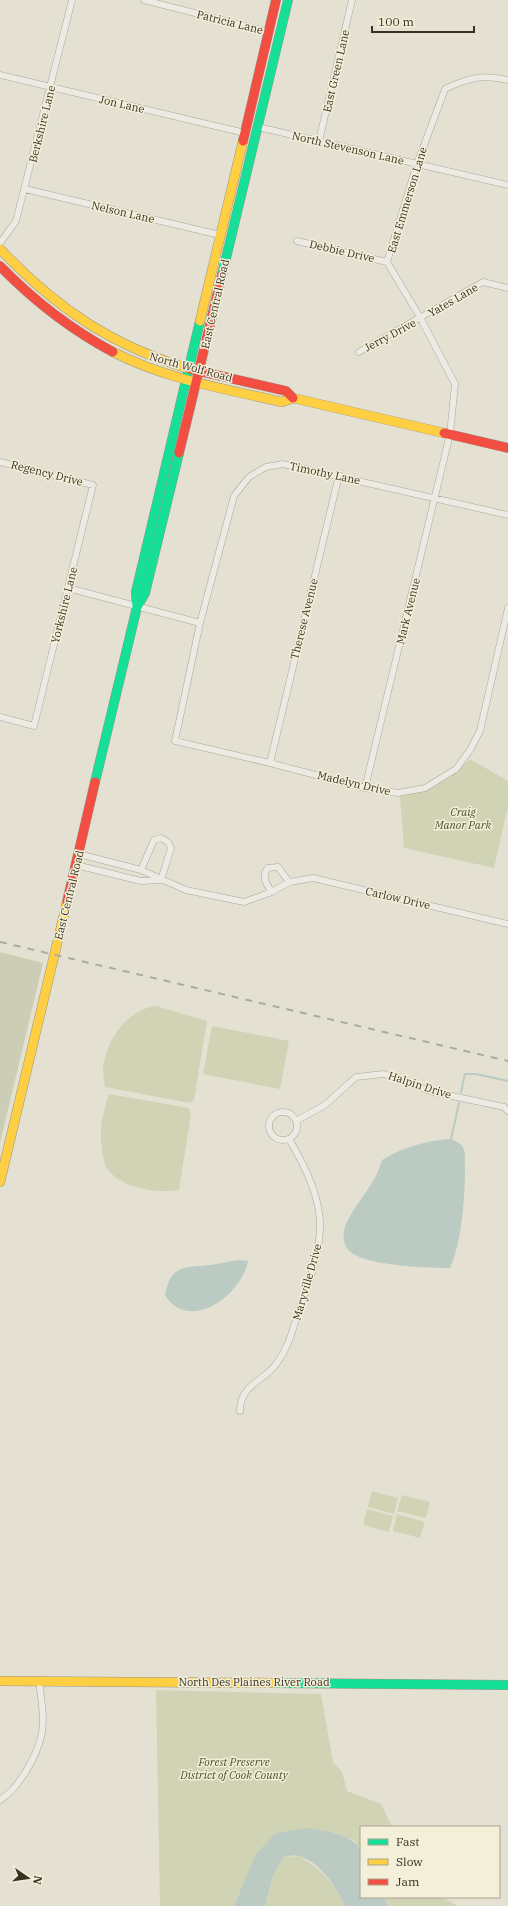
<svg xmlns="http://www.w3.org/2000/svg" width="508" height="1906" viewBox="0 0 508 1906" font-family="'IBM Plex Serif',serif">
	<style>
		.green { fill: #d0d4b5 }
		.cemetery { fill: #cbceb4 }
		.water { fill: #bbcac3 }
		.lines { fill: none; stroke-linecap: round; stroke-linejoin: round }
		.stream { stroke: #bbcac3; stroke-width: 2 }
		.street-casing { stroke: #aaa69a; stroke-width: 7 }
		.fast-casing { stroke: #99958a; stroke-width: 10 }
		.slow-casing { stroke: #99958a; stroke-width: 10 }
		.jam-casing { stroke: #99958a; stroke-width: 10 }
		.street { stroke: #eceae2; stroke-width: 6 }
		.fast { stroke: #16e098; stroke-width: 9 }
		.slow { stroke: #ffcf43; stroke-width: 9 }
		.jam { stroke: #f24e42; stroke-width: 9 }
		.rail { stroke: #adaaa2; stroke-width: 2; stroke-dasharray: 7 7; stroke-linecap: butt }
		.labels { text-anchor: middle; stroke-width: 3; stroke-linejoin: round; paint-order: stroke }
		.street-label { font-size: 11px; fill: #393022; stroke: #f3efd9 }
		.park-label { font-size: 11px; font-style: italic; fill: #44532a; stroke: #f3efd9 }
	</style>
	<rect width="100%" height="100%" fill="#e4e1d2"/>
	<!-- green -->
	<path class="green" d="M470,759L508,781V806L494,868L404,848L400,796C431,791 449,781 470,759Z
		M156,1006L207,1021L194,1100L190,1103L105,1087C104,1079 102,1070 104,1062C110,1035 128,1010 156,1006Z
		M212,1026L289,1041L280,1089L203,1074Z
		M109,1094L189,1108L191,1114L179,1190C158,1194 119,1188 106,1167C104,1164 104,1158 103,1155C98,1133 102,1115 109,1094Z
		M372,1491L398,1498L394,1514L368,1507Z
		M402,1495L430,1502L426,1518L397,1511Z
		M367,1509L393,1516L389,1532L363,1525Z
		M397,1514L425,1522L420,1538L393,1531Z
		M156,1690L321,1694L333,1762L342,1772L347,1791L381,1804L391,1825L393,1827H361V1851L354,1840L308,1828L239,1894L234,1906H160Z
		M299,1856C322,1870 333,1882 345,1906H265L273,1876L283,1857Z
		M384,1897H443L457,1906H388Z"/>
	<!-- cemetery -->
	<path class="cemetery" d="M0,952L43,963L0,1143Z"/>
	<!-- water -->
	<path class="water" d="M451,1139C457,1142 463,1143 464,1151C466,1155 464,1162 465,1166C465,1195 462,1243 450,1268C430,1268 357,1266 347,1248C342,1241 343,1232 346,1224C356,1202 376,1184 382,1160C402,1148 427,1140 451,1139Z
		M238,1260L248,1261C242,1295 189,1334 165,1295C171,1260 191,1269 217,1264C224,1263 230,1261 238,1260Z
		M308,1828C323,1831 354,1834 360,1850C363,1857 361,1887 361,1897H384L388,1906H345C336,1887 321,1863 299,1856C295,1855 288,1856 283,1857L273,1876L265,1906H234L256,1854L276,1833Z"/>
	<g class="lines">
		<!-- stream -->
		<path class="stream" d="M461,1092L465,1074H476L508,1081
			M451,1139L459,1103"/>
		<defs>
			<path id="street" d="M144,0L269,32
				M0,75L245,133
				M258,127L508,185
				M319,141L352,0
				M25,189L220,235
				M297,241L387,262
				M0,243L16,221L72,0
				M359,352L483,282L508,288
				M0,462L93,485L34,726L0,717
				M508,515L283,464L266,467L249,477L234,496L200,623L175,741L270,763L365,788L398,793L425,788L456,769L470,750L480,731L508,608
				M68,588L200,623
				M270,763L339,475
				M365,788L450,434L455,384L421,319L387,262L417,164L445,89C468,78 482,74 508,80
				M79,854L141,870L186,890L244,902L269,893L290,882L313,878L508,924
				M76,865L141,881L160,880
				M141,870L154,840L161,838L168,842L171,848L161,880
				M272,892C266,884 261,876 268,868L278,867L289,882
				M269 1126a14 14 0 1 1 28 0a14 14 0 1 1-28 0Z
				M296,1121L325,1105L356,1077L384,1074L433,1092L504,1107L508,1111
				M240,1411C240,1384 264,1382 277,1363C290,1345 292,1330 299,1310C308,1285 320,1253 320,1227C321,1197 304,1164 289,1139
				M0,1800C12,1792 17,1785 25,1773C48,1735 44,1723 39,1680"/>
			<path id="fast" d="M222,275L288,0
				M137,607L136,592L200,321
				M95,782L137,607L145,593L179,453
				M273,1683L508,1685"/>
			<path id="slow" d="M0,249C56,308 112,346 190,369
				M200,321L243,141
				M113,352C166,379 225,389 282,402L293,398L444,433
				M0,1182L67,902
				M0,1681L273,1683"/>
			<path id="jam" d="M243,141L276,0
				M0,266C34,301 70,329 113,352
				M190,369L286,391L293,398
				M444,433L508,448
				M179,453L222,275
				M67,902L95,782"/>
		</defs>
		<!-- street casing -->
		<use href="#street" class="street-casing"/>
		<!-- fast casing -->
		<use href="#fast" class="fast-casing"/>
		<!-- slow casing -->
		<use href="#slow" class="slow-casing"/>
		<!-- jam casing -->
		<use href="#jam" class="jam-casing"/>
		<!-- street -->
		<use href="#street" class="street"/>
		<!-- fast -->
		<use href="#fast" class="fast"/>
		<!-- slow -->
		<use href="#slow" class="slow"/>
		<!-- jam -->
		<use href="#jam" class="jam"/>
		<!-- rail -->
		<path class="rail" d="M0,942L508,1061"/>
	</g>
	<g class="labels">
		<!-- street labels -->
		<g class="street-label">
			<text transform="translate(230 22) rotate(14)" y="4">Patricia Lane</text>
			<text transform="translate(336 71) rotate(-77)" y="4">East Green Lane</text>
			<text transform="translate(122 104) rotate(13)" y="4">Jon Lane</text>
			<text transform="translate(42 124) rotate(-76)" y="4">Berkshire Lane</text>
			<text transform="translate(348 148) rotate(13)" y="4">North Stevenson Lane</text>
			<text transform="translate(407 200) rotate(-73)" y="4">East Emmerson Lane</text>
			<text transform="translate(123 212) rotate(13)" y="4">Nelson Lane</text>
			<text transform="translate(342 251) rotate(13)" y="4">Debbie Drive</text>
			<text transform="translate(453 300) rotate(-30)" y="4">Yates Lane</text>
			<text transform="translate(215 304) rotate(-77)" y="4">East Central Road</text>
			<text transform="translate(390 335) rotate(-28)" y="4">Jerry Drive</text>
			<text transform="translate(191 367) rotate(15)" y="4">North Wolf Road</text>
			<text transform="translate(47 473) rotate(14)" y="4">Regency Drive</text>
			<text transform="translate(325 473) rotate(12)" y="4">Timothy Lane</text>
			<text transform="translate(64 605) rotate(-76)" y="4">Yorkshire Lane</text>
			<text transform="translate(408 611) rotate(-76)" y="4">Mark Avenue</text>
			<text transform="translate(304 619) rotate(-76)" y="4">Therese Avenue</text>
			<text transform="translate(354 783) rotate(13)" y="4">Madelyn Drive</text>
			<text transform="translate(69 895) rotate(-76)" y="4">East Central Road</text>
			<text transform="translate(398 898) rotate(13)" y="4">Carlow Drive</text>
			<text transform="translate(420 1085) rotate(18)" y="4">Halpin Drive</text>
			<text transform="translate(307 1282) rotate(-74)" y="4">Maryville Drive</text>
			<text x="254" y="1686">North Des Plaines River Road</text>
		</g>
		<!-- park labels -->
		<g class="park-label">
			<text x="463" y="816">Craig<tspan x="463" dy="13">Manor Park</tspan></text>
			<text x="234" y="1766">Forest Preserve<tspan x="234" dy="13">District of Cook County</tspan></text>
		</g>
	</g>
	<!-- legend -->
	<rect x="360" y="1826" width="140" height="72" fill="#f3efd9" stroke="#a9a390"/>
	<rect x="368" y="1839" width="20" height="6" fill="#16e098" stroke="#a9a390"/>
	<text x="396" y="1846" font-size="12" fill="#393022">Fast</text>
	<rect x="368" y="1859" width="20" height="6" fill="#ffcf43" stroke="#a9a390"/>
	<text x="396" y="1866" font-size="12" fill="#393022">Slow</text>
	<rect x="368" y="1879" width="20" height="6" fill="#f24e42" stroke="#a9a390"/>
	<text x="396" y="1886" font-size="12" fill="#393022">Jam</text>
	<!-- north arrow -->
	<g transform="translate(28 1878) rotate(103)" stroke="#f3efd9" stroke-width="3" paint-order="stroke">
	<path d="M0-3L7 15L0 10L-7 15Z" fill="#393022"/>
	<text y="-6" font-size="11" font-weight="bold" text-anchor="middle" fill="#393022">N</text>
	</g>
	<!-- scale -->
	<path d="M372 26v6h102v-6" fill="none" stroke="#393022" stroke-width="2"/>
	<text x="378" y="26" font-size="12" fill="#393022" stroke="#f3efd9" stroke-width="3" paint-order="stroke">100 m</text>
</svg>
